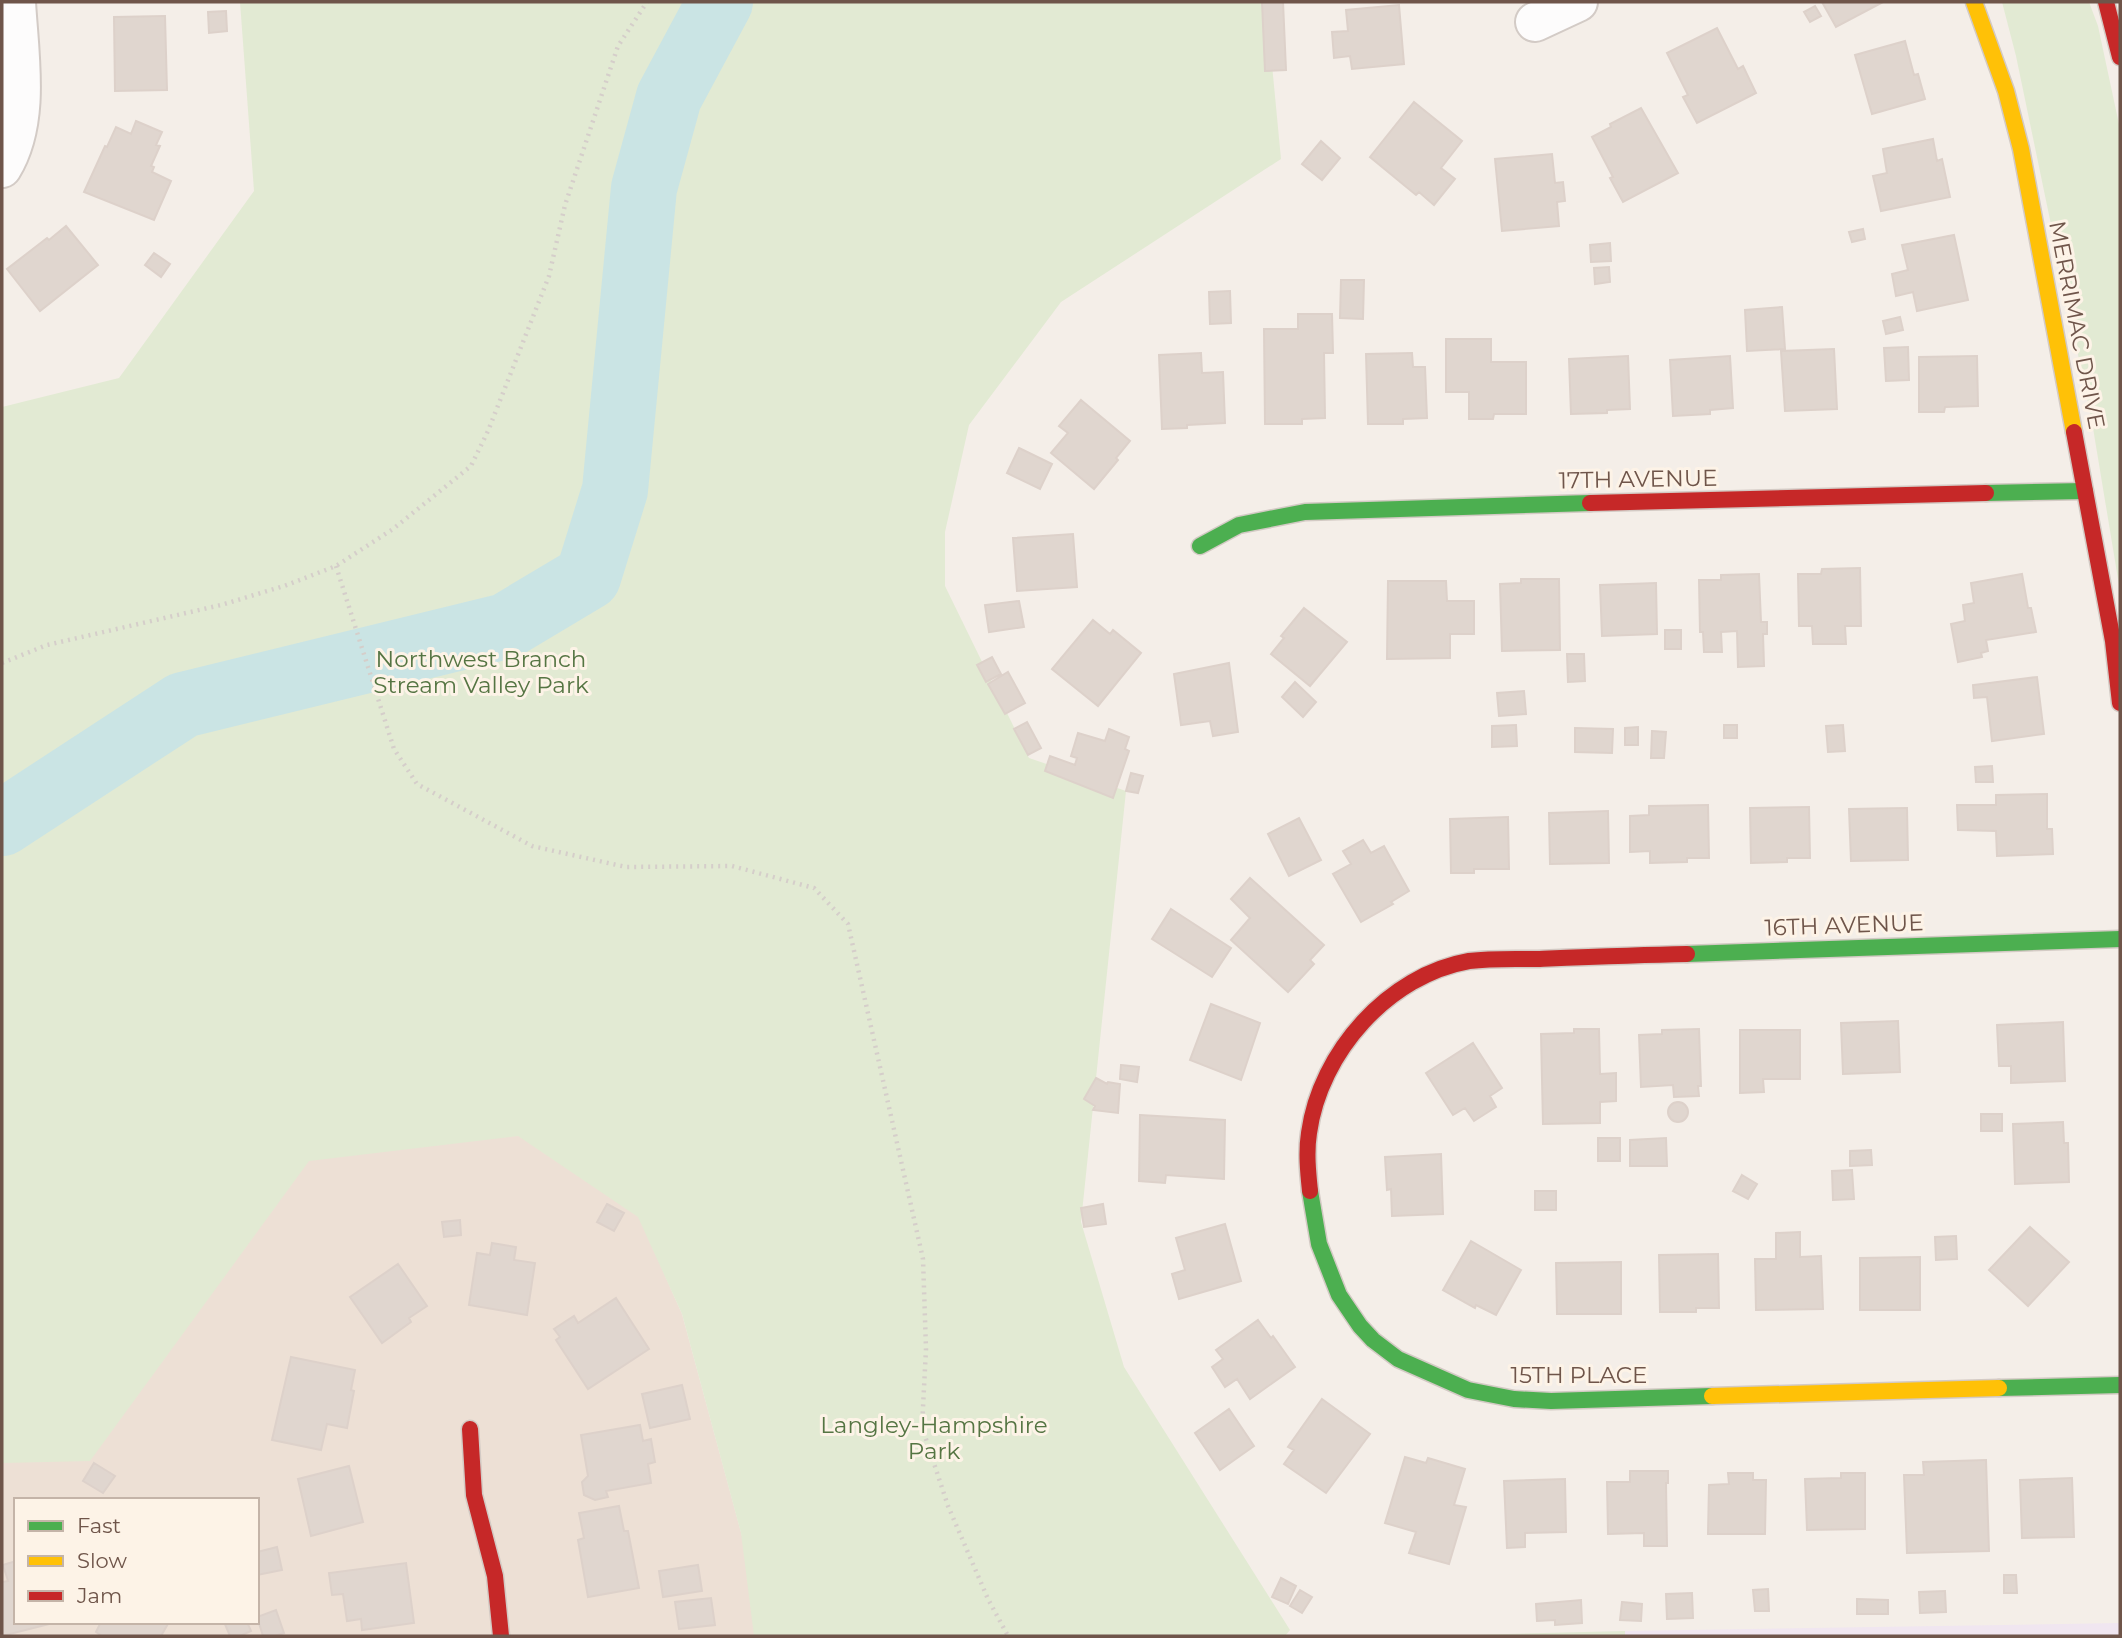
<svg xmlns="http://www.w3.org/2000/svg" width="2122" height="1638" viewBox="0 0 2122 1638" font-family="Montserrat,sans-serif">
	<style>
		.residential { fill: #ede0d5; fill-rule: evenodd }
		.education { fill: #f0e6f0 }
		.green { fill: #e2ead3 }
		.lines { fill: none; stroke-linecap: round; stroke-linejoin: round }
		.river { stroke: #cae4e4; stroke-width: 66 }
		.building { fill: #e0d6cf; stroke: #ddd1ca; stroke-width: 2 }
		.street-casing { stroke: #d3cbc6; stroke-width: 42 }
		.fast-casing { stroke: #d3cac4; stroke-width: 19 }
		.slow-casing { stroke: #d3cac4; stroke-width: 19 }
		.jam-casing { stroke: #d3cac4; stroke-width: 19 }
		.path { stroke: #d5ceca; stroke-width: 4.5; stroke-dasharray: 2 5; stroke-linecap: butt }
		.street { stroke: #fdfcfc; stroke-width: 38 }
		.fast { stroke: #4caf50; stroke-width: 16 }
		.slow { stroke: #ffc107; stroke-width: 16 }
		.jam { stroke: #c62828; stroke-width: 16 }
		.labels { text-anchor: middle; stroke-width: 6; stroke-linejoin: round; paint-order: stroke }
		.street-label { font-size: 23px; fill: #6f554a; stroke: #fdf3e7 }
		.park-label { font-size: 23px; fill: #557543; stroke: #fdf3e7 }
	</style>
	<rect width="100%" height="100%" fill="#f4eee8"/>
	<!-- residential -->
	<path class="residential" d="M350,1100L592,1111L682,1314L769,1636H2V1445ZM16,1500H257V1622H16Z"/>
	<!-- education -->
	<path class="education" d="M2120,1623V1636H1468L1625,1631Z"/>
	<!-- green -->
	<path class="green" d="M240,2H1266L1281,159L1061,302L969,425L945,532V586L1029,758L1126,791L1081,1222L1124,1367L1290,1630L1285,1636H754L741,1533L682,1314L638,1217L518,1136L309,1161L90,1461L2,1463V407L119,378L254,191Z
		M2002,2H2089L2098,26L2120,129V591L2092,422L2016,56Z
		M1625,1631V1636H1468L1471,1635Z"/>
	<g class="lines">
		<!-- river -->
		<path class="river" d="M2,823L183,705L506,626L588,577L615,490L644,188L669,97L720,2"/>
	</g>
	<!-- building -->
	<path class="building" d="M1262,2H1283L1286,70L1265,71Z
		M1822,2H1883L1836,27Z
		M1399,5L1404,64L1352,69L1350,56L1334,58L1332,32L1348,31L1346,10Z
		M1815,6L1821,16L1810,22L1804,12Z
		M226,11L227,31L209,33L208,12Z
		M165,16L167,90L115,91L114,17Z
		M1717,28L1738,69L1743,66L1756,93L1697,123L1683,97L1688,95L1667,53Z
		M1905,41L1914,75L1918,74L1925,99L1872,114L1855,55Z
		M1414,102L1462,141L1441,168L1455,179L1434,205L1419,192L1416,195L1370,157Z
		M1641,108L1678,173L1623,202L1610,178L1613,177L1592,137L1611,127L1610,124Z
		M136,121L162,132L156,145L160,146L151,166L154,167L152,172L171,181L154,220L84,192L105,146L107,147L116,127L131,134Z
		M1933,139L1937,161L1942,159L1950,197L1881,211L1873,176L1887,173L1883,149Z
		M1321,141L1340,158L1322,180L1302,164Z
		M1552,154L1555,183L1563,182L1565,201L1557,202L1559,226L1502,231L1495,159Z
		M66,226L98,265L40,311L7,269L47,238L49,240Z
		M1863,229L1865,239L1852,242L1849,232Z
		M1954,235L1968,300L1917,311L1913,292L1896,296L1892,274L1908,270L1902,245Z
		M1610,243L1611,261L1591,262L1590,245Z
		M154,253L170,264L161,277L145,265Z
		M1609,267L1610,282L1595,284L1594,268Z
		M1341,280H1364L1363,319L1340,318Z
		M1230,291L1231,323L1210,324L1209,292Z
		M1782,307L1785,349L1747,351L1745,310Z
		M1298,314H1332L1333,353H1324L1325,418L1302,419V424H1265L1264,329H1298Z
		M1900,317L1903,330L1886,334L1883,321Z
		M1446,339H1491V362H1526V414H1494L1493,419H1469V392H1446Z
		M1908,347L1909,380L1886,381L1884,348Z
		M1834,349L1837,409L1785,411L1781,351Z
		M1201,353L1202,373L1223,372L1225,423L1187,425V428L1162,429L1159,355Z
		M1412,353L1413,367H1425L1427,418L1403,419V424H1368L1366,354Z
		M1628,356L1630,409L1607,410V413L1571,414L1569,359Z
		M1730,356L1733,408L1710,410V414L1673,416L1670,360Z
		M1977,356L1978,406L1945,407L1944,412H1919V357Z
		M1081,400L1130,441L1116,458L1118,460L1094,489L1051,453L1068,433L1059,426Z
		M1019,448L1052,464L1040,489L1007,473Z
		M1073,534L1077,587L1017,591L1013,538Z
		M1860,568L1861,626H1845L1846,644H1813L1812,626H1799L1798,574H1821L1822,569Z
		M1759,574L1761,622H1767V634H1763L1764,666L1738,667L1737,631L1721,632L1722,652H1704L1703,632H1700L1699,580H1721V575Z
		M2022,574L2028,608H2031L2036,632L1986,640L1988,651L1981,653L1982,657L1958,662L1951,624L1965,621L1963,605L1974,603L1971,583Z
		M1521,579H1559L1560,650L1502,651L1500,584L1521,583Z
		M1388,581H1446L1447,601H1474V634H1450V658L1387,659Z
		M1656,583L1657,634L1602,636L1600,585Z
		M1019,601L1024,627L989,632L985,605Z
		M1304,608L1347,642L1310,686L1271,654L1284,638L1281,636Z
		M1093,620L1110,634L1113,630L1141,653L1098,706L1052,669Z
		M1665,630H1681V649H1665Z
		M1567,654H1584L1585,681L1568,682Z
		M992,657L1001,674L986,682L977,665Z
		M1229,663L1238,732L1213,736L1210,721L1181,725L1174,674Z
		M1008,672L1025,703L1005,714L988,684Z
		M2037,677L2044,734L1992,741L1987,697L1974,698L1973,685Z
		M1295,682L1316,702L1303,717L1282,697Z
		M1524,691L1526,714L1499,716L1497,693Z
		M1027,722L1041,748L1028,755L1014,729Z
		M1516,725L1517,746L1492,747V726Z
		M1724,725H1737V738H1724Z
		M1843,725L1845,751L1828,752L1826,726Z
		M1638,727V745H1625V728Z
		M1575,728L1613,729L1612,753L1575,752Z
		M1109,729L1129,737L1125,749L1129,751L1113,798L1045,771L1050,756L1075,765L1077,758L1071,756L1078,733L1105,741Z
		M1652,731L1666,732L1664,758H1651Z
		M1992,766L1993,782H1976L1975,767Z
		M1131,773L1143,776L1138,793L1126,791Z
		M2047,794V829H2052L2053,854L1997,856L1996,831L1958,830L1957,805H1996V795Z
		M1708,805L1709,858H1687V862L1650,863V851L1630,852V816L1649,815V806Z
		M1809,807L1810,858H1787V862L1751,863L1750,808Z
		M1907,808L1908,860L1851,861L1849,809Z
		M1608,811L1609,863L1550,864L1549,813Z
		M1508,817L1509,869H1474V873H1451L1450,819Z
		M1299,818L1321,860L1289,876L1268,834Z
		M1363,840L1371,853L1384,846L1409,891L1391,902L1393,904L1361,922L1333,874L1351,864L1343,851Z
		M1250,878L1324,945L1310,960L1314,964L1288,992L1231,940L1250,918L1231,899Z
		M1171,909L1231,948L1212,977L1152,939Z
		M1211,1004L1260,1023L1241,1080L1190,1060Z
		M1898,1021L1900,1072L1843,1074L1841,1023Z
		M2063,1022L2065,1081L2011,1083V1066H1999L1997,1025Z
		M1574,1029H1599L1600,1074L1616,1073V1101L1600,1102V1123L1543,1124L1541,1034L1574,1033Z
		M1699,1029L1701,1086H1698L1699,1096L1674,1097L1673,1085L1641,1087L1639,1035L1662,1034V1030Z
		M1740,1030H1800V1079H1763L1764,1092L1740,1093Z
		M1473,1043L1502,1088L1490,1096L1496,1107L1474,1121L1465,1108L1453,1115L1426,1073Z
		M1121,1065L1139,1067L1137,1082L1120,1079Z
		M1096,1078L1107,1084L1108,1082L1120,1084L1118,1113L1093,1110L1095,1106L1084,1099Z
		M1668 1112a10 10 0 1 1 20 0a10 10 0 1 1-20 0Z
		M1981,1114H2002V1131H1981Z
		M1140,1115L1225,1120L1224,1179L1166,1175L1165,1183L1139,1181Z
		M2063,1122L2064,1143H2068L2069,1182L2015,1184L2013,1124Z
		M1598,1138H1620V1161H1598Z
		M1666,1138L1667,1166H1630V1140Z
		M1871,1150L1872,1165L1850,1166V1151Z
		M1441,1154L1443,1214L1392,1216L1391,1189L1387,1190L1385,1157Z
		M1852,1170L1854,1199L1833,1200L1832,1171Z
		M1742,1175L1757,1184L1748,1199L1733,1191Z
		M1535,1191H1556V1210H1535Z
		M607,1204L624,1213L614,1231L597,1222Z
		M1103,1204L1106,1224L1084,1227L1081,1208Z
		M460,1220L461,1235L444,1237L442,1222Z
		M1225,1224L1241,1281L1179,1299L1172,1274L1185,1270L1176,1238Z
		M2030,1227L2069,1262L2028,1306L1989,1270Z
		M1800,1232V1257L1821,1256L1823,1309L1756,1310L1755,1259H1776V1233Z
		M1956,1236L1957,1259L1936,1260L1935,1237Z
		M1471,1241L1521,1270L1496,1315L1476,1305L1475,1308L1443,1290Z
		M492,1243L516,1247L514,1260L535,1263L527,1315L469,1305L477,1253L490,1255Z
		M1718,1254L1719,1308H1696V1312H1660L1659,1255Z
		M1920,1257V1310H1860V1258Z
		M1621,1262V1314H1557L1556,1263Z
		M398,1264L427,1306L409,1318L411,1322L382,1343L350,1297Z
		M616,1298L649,1349L588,1389L556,1340L560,1337L554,1329L574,1316L578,1323Z
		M1258,1320L1271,1338L1273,1336L1295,1367L1250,1399L1237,1379L1225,1387L1212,1367L1223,1359L1216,1350Z
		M291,1357L355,1370L351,1390L354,1391L347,1428L327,1424L321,1450L272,1440Z
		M682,1385L690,1419L650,1428L642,1394Z
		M1322,1399L1370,1434L1326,1493L1284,1464L1294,1450L1288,1447Z
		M1229,1409L1254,1446L1220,1470L1195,1433Z
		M640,1425L643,1441L651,1439L655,1462L648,1464L651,1483L606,1491L608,1497L595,1500L584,1495L582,1482L588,1476L581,1435Z
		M1405,1457L1426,1463L1428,1458L1465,1469L1454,1505L1466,1507L1449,1564L1409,1553L1416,1532L1385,1523Z
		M1986,1460L1989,1551L1907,1553L1904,1475H1924L1923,1462Z
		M94,1463L115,1476L103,1493L83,1481Z
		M349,1466L363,1522L311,1536L298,1479Z
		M1630,1471H1668V1483H1666L1667,1546H1644V1533L1608,1534L1607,1482H1630Z
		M1728,1473H1753V1480H1766L1765,1534H1708L1709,1485L1729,1484Z
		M1841,1473H1865V1529L1807,1530L1805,1479L1841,1478Z
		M2072,1478L2074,1537L2022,1538L2020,1480Z
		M1565,1479L1566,1532L1525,1533V1547L1507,1548L1504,1481Z
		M619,1506L624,1531H628L639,1588L588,1597L578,1540L584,1538L579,1513Z
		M277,1547L282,1570L257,1575V1552Z
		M16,1561V1622H57L2,1636V1582L8,1581L3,1565Z
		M406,1563L414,1623L362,1630L361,1619L347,1621L343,1594L332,1595L329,1573Z
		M698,1565L702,1591L663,1597L659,1571Z
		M2004,1575H2016L2017,1593H2004Z
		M1281,1578L1296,1586L1288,1604L1272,1597Z
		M1768,1589L1769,1611H1755L1753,1590Z
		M1300,1590L1312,1597L1302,1613L1290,1606Z
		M1945,1591L1946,1612L1920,1613L1919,1592Z
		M1692,1593L1693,1618L1667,1619L1666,1594Z
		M711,1598L715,1625L679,1629L675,1602Z
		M1857,1599L1888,1600V1614H1857Z
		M1581,1600L1582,1623L1555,1625V1620L1537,1621L1536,1604Z
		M1622,1602L1642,1604L1641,1621L1620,1620Z
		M276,1610L284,1633L275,1636H263L257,1617Z
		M101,1622H169L161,1636H102L96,1632Z
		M224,1622H247L251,1631L240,1636H230Z"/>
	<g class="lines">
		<defs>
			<path id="street" d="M1535,22L1578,2
				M2,168C31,121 19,55 16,2"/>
			<path id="fast" d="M1986,493L2085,491
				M1200,546L1239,525L1305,512L1590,503
				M1687,954L2120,939
				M1310,1191L1319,1244L1339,1295L1360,1326L1373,1340L1398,1359L1468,1390L1514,1399L1551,1401L1712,1396
				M1999,1388L2120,1385"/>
			<path id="slow" d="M1974,2L2006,91L2021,149L2074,432
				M1712,1396L1999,1388"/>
			<path id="jam" d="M2106,2L2120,57
				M2074,432L2113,641L2120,703
				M1590,503L1986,493
				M1310,1191C1308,1172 1306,1152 1309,1133C1320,1052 1389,975 1469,961C1492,958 1516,959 1538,959C1588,957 1637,955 1687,954
				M470,1429L474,1495L495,1576L501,1636"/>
		</defs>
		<!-- street casing -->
		<use href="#street" class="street-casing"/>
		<!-- fast casing -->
		<use href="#fast" class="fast-casing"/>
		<!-- slow casing -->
		<use href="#slow" class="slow-casing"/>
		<!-- jam casing -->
		<use href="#jam" class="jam-casing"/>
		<!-- path -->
		<path class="path" d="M336,566L394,749L417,784L532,846L626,867L732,866L814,888L848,924L923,1259L926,1349L922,1427L948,1506L988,1599L1008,1636
			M2,663L47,645L221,605L284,586L336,566L393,529L471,466L488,431L549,276L565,205L618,46L647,2"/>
		<!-- street -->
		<use href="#street" class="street"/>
		<!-- fast -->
		<use href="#fast" class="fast"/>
		<!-- slow -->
		<use href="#slow" class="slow"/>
		<!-- jam -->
		<use href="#jam" class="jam"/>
	</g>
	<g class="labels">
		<!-- street labels -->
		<g class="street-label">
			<text transform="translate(2077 325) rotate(79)" y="8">MERRIMAC DRIVE</text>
			<text transform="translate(1638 479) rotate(-1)" y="8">17TH AVENUE</text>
			<text transform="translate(1844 925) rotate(-2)" y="8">16TH AVENUE</text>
			<text x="1579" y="1383">15TH PLACE</text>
		</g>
		<!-- park labels -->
		<g class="park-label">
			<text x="481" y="667">Northwest Branch<tspan x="481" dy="26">Stream Valley Park</tspan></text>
			<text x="934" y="1433">Langley-Hampshire<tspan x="934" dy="26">Park</tspan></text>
		</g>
	</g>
	<!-- border -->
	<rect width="2122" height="1638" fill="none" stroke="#6f554a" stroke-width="7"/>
	<!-- legend -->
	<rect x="14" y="1498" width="245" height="126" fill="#fdf3e7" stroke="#c4b4a8" stroke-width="2"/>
	<rect x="28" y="1521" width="35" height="10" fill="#4caf50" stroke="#c4b4a8" stroke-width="2"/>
	<text x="77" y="1533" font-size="21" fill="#6f554a">Fast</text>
	<rect x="28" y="1556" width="35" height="10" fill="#ffc107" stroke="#c4b4a8" stroke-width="2"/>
	<text x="77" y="1568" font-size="21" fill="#6f554a">Slow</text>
	<rect x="28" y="1591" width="35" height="10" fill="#c62828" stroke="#c4b4a8" stroke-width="2"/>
	<text x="77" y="1603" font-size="21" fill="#6f554a">Jam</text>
</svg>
